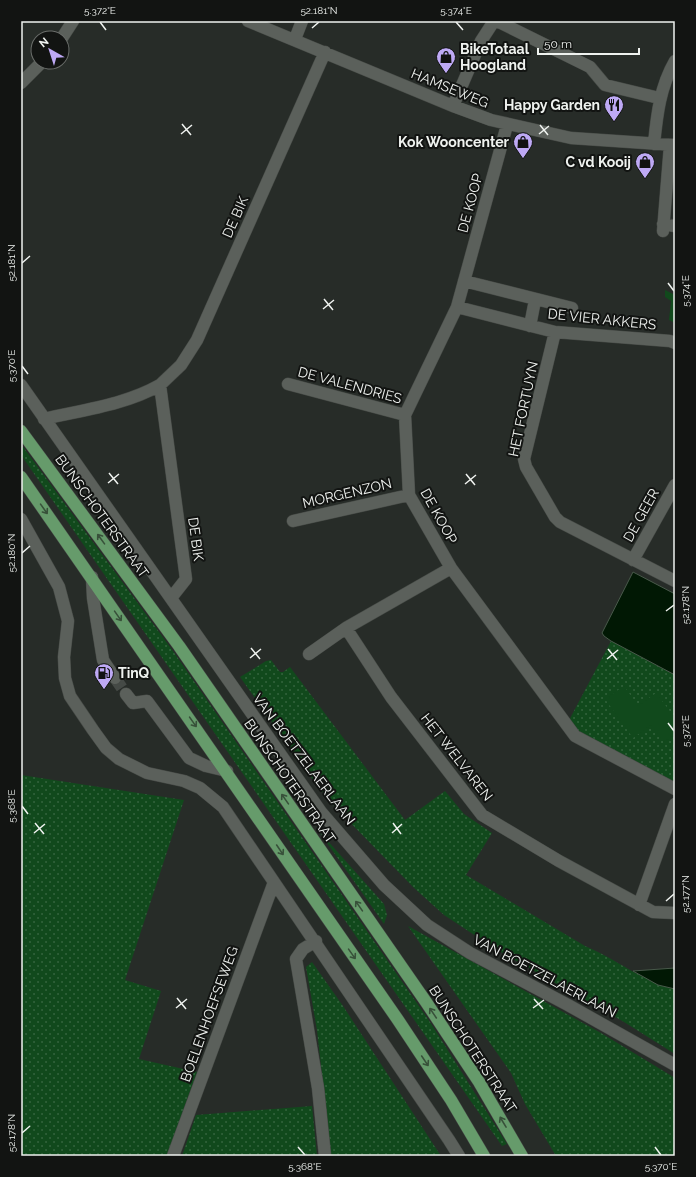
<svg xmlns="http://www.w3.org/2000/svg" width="696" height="1177" viewBox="0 0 696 1177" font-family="Raleway,sans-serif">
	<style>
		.grass { fill: url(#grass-dots) }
		.park { fill: #11491c }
		.water { fill: #011804; stroke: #48594a }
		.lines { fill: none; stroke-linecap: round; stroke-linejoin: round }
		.minor-tunnel { stroke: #454a46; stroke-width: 12; stroke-dasharray: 12 6; stroke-linecap: butt }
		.minor-casing { stroke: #464a46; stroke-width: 13 }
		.major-casing { stroke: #464a46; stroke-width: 13 }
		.minor { stroke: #5b605b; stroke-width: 12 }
		.major { stroke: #669b6b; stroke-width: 12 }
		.oneway { stroke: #38513a }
		.ticks { fill: none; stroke: #eff2ef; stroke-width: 1.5 }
		.labels { text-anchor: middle; stroke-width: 4; stroke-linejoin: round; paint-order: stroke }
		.poi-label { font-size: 14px; font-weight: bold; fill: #eff2ef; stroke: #121412; text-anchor: end }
		.street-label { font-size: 14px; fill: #eff2ef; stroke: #121412 }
		.neatline { fill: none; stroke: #eff2ef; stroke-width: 1.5 }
		.ticks-label { font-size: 10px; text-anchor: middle; fill: #eff2ef }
	</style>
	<defs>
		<pattern id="grass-dots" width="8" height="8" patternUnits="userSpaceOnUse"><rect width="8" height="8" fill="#11491c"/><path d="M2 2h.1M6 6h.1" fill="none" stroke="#34643d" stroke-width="1.8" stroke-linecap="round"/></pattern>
	</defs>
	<rect width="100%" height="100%" fill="#272c28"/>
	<!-- grass -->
	<path class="grass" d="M21,444L173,651L430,1022L507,1144L502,1146L21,455Z
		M611,641L675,675V785L566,726Z
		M271,660L280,672H283L290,667L405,820L445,791L464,814L492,833L466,875L585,946C616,959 642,981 675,989V1054L624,1022L494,948L444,915L414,888L335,807L316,784L240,677L266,661Z
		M21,775L184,800L125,980L161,991L139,1059L197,1072L167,1156H21Z
		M318,830L384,904L387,915L384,924Z
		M408,926L601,1033L675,1078V1156H556L525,1104L511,1073Z
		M312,962L343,1006L441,1156H331L317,1030L306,967Z
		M312,1106L317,1156H182L196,1115Z"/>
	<!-- park -->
	<path class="park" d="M665,290L675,295V323L669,320L671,301L665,297Z
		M624,686L638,706L656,693L675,718V734L664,742L651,725L633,738L605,699Z"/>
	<!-- water -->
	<path class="water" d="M633,572L675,594V675L611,641L604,636L602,633Z
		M675,968V989L658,985L633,971Z"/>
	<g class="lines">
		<!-- minor-tunnel -->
		<path class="minor-tunnel" d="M115,678L126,694"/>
		<defs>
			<path id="minor" d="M248,21L453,106L491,120L571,138L675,145
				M497,21L590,67L605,85L659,98
				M62,38L73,21
				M295,39L302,21
				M21,83L42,62
				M453,106L481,41L494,21
				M507,125L457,307L405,415L409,495L451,568L575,736L675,789
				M654,144C657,114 660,87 675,61
				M663,224L675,226
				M663,231L670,145
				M464,281L572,308
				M457,307L555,332L670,341L675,343
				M530,326L535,300
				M555,332L524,459L526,467L555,517L560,522L675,581
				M288,384L405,415
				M21,385L321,812L384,885L427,925L470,953L568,1005L675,1065
				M44,419C82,410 125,405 160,385
				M21,519L59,587L68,621L64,657L65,678L70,696L93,730L106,748L119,759L147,773L184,781L200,788L223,807L449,1140L459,1156
				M293,521L409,495
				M633,560L675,485
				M92,577L93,598L103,660L115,678
				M171,598L186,579L160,385L181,365L197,340L325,52
				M346,628L391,697L482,815L559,861L653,912L675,913
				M309,654L346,628L451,568
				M126,694L133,703L147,701L189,758L206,766L227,771
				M639,905L675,804
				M316,941L303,949L296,959L318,1088L325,1156
				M173,1156L274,882"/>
			<path id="major" d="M21,431L179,646L426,1002L479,1082L522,1156
				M21,477L398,1020L451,1100L484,1156"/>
		</defs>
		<!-- minor casing -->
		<use href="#minor" class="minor-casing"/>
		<!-- major casing -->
		<use href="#major" class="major-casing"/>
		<!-- minor -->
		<use href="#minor" class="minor"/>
		<!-- major -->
		<use href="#major" class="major"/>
	</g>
	<!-- one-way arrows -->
	<defs><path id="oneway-shaft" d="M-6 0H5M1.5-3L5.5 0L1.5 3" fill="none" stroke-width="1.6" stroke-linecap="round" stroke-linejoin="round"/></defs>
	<g class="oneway">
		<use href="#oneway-shaft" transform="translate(44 509) rotate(55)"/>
		<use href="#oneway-shaft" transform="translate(101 539) rotate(-126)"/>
		<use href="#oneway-shaft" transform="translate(118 616) rotate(55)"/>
		<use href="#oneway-shaft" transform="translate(193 722) rotate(55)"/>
		<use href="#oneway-shaft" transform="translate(285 799) rotate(-125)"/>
		<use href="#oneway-shaft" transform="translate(280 850) rotate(56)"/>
		<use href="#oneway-shaft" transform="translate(359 906) rotate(-125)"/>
		<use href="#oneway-shaft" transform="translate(352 954) rotate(55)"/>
		<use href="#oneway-shaft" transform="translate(433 1013) rotate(-124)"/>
		<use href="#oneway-shaft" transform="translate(425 1061) rotate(56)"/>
		<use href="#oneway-shaft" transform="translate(503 1122) rotate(-121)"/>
	</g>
	<!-- ticks -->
	<path class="ticks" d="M100,22L106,30M456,22L463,30M312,28L319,22M182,124L191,135M540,125L548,135M181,134L192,125M539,134L549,126M22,263L30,256M668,283L674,291M324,299L333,310M323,309L334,300M22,366L28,374M109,473L118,484M466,474L475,485M108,483L119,474M465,484L476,475M22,553L30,546M666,611L674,605M251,648L260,659M608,649L617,660M250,658L261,649M607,659L618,650M668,723L674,731M22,806L28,814M35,823L44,834M393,823L401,834M34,833L45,824M392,833L402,824M666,901L674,894M177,998L186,1009M534,999L543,1009M176,1008L187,999M533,1008L544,1000M22,1133L30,1126M298,1147L305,1155M655,1147L661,1155"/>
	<!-- icons -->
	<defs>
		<symbol id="shop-pin" viewBox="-11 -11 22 30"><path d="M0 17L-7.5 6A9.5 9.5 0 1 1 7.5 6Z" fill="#bea9f5" stroke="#121412"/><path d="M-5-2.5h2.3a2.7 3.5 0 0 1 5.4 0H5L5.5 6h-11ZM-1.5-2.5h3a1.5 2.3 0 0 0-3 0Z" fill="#111"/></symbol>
		<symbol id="restaurant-pin" viewBox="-11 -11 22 30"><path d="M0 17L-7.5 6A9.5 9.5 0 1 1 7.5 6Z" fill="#bea9f5" stroke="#121412"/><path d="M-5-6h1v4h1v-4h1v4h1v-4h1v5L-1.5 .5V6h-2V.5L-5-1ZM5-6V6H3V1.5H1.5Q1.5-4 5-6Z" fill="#111"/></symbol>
		<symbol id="fuel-pin" viewBox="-11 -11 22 30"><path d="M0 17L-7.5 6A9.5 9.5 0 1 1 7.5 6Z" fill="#bea9f5" stroke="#121412"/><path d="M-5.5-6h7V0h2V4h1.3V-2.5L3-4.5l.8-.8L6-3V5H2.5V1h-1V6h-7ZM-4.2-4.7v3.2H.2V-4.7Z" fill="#111"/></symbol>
	</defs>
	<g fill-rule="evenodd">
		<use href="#shop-pin" x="435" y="46" width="22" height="30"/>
		<use href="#restaurant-pin" x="603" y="94" width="22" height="30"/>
		<use href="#shop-pin" x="512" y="131" width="22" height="30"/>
		<use href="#shop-pin" x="634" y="151" width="22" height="30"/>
		<use href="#fuel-pin" x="93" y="662" width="22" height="30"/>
	</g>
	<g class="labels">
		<!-- poi labels -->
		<g class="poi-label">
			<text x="460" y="54" text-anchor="start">BikeTotaal<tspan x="460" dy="16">Hoogland</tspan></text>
			<text x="600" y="110">Happy Garden</text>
			<text x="509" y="147">Kok Wooncenter</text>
			<text x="631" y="167">C vd Kooij</text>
			<text x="118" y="678" text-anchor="start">TinQ</text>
		</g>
		<!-- street labels -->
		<g class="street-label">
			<text transform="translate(450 88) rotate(22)" y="5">HAMSEWEG</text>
			<text transform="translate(470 203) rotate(-75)" y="5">DE KOOP</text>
			<text transform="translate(235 217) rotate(-66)" y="5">DE BIK</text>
			<text transform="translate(602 319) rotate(6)" y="5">DE VIER AKKERS</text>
			<text transform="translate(350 385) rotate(15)" y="5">DE VALENDRIES</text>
			<text transform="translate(523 409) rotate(-78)" y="5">HET FORTUYN</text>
			<text transform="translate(347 493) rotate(-13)" y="5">MORGENZON</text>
			<text transform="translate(641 515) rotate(-61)" y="5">DE GEER</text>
			<text transform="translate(102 516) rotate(54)" y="5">BUNSCHOTERSTRAAT</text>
			<text transform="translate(439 516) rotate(61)" y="5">DE KOOP</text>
			<text transform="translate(196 539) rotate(82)" y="5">DE BIK</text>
			<text transform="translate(457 757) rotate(52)" y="5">HET WELVAREN</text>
			<text transform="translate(304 759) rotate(53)" y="5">VAN BOETZELAERLAAN</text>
			<text transform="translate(290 781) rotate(55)" y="5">BUNSCHOTERSTRAAT</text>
			<text transform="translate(545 976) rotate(28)" y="5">VAN BOETZELAERLAAN</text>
			<text transform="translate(209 1014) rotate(-70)" y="5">BOELENHOEFSEWEG</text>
			<text transform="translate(473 1049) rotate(57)" y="5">BUNSCHOTERSTRAAT</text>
		</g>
	</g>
	<!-- border -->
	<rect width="696" height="1177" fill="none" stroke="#121412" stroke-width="44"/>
	<!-- north arrow -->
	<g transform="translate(50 50) rotate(321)"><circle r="19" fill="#121412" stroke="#6a6d6a"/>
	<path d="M0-3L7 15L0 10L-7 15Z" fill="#bea9f5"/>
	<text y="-6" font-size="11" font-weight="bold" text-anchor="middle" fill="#eff2ef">N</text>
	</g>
	<!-- scale -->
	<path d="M538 48v6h101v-6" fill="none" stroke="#eff2ef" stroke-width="2"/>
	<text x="544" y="48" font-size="12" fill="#eff2ef" stroke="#121412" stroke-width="3" paint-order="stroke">50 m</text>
	<rect x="22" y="22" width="652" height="1133" class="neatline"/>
	<g class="ticks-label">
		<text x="100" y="14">5.372°E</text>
		<text x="319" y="14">52.181°N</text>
		<text x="456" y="14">5.374°E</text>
		<text transform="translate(11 263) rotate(-90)" y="4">52.181°N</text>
		<text transform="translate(685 291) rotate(-90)" y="4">5.374°E</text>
		<text transform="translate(11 366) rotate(-90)" y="4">5.370°E</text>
		<text transform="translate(11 553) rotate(-90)" y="4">52.180°N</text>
		<text transform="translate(685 605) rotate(-90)" y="4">52.178°N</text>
		<text transform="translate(685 731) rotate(-90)" y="4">5.372°E</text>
		<text transform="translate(11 806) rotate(-90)" y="4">5.368°E</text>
		<text transform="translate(685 894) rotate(-90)" y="4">52.177°N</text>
		<text transform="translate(11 1133) rotate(-90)" y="4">52.178°N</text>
		<text x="305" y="1170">5.368°E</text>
		<text x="661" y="1170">5.370°E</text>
	</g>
</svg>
